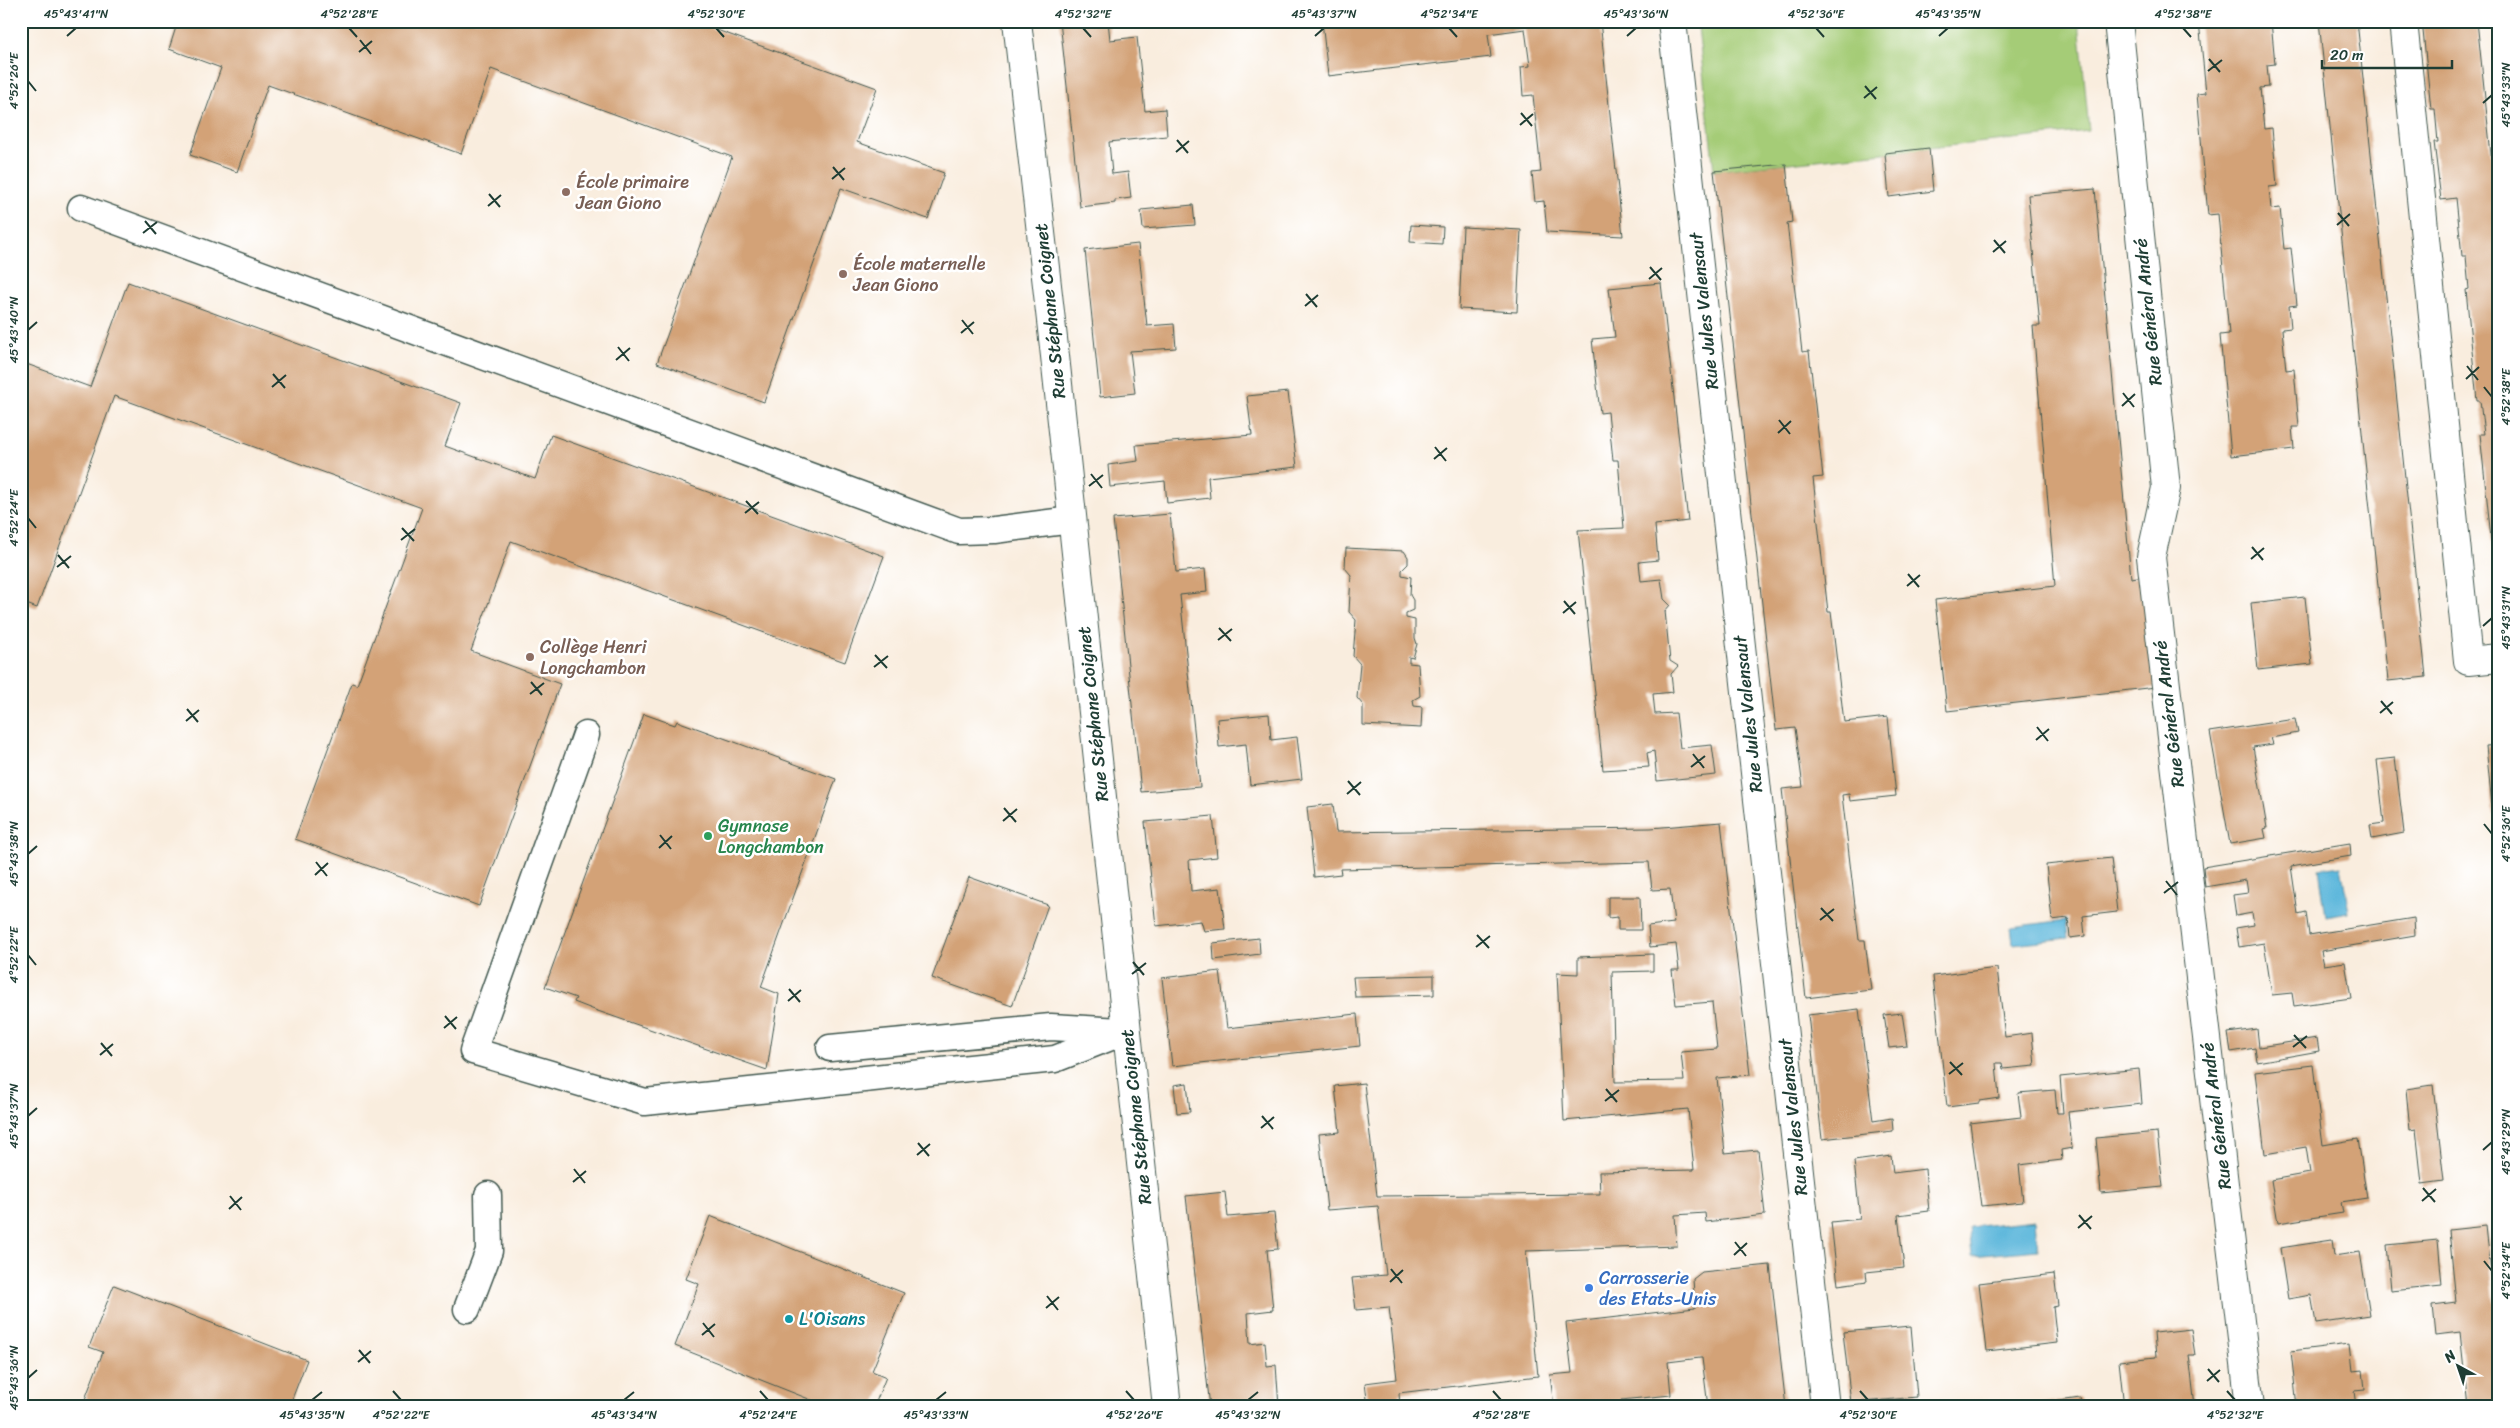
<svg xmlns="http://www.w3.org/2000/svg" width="2520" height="1428" viewBox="0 0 2520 1428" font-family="Sriracha,sans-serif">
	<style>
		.green { fill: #a5cc77; stroke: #628456 }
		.water { fill: #5eb8dc; stroke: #3e7a88 }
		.building { fill: #d3a277 }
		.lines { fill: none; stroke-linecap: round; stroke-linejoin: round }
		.lane-casing { stroke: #40574e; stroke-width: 29 }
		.street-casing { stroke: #40574e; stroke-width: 30 }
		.lane { stroke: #fff; stroke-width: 26 }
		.street { stroke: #fff; stroke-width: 28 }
		.ticks { fill: none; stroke: #1f3d34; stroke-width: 2 }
		.education-dot { fill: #8d6e63; stroke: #fff; stroke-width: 2 }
		.leisure-dot { fill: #2e9e5b; stroke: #fff; stroke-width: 2 }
		.shop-dot { fill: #3f7fe0; stroke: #fff; stroke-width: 2 }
		.culture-dot { fill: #0f9aa8; stroke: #fff; stroke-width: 2 }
		.labels { text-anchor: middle; stroke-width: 5; stroke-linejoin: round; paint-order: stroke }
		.education-label { font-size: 18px; fill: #785e54; stroke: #fff; text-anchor: start }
		.street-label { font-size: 18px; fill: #1f3d34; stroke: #fff }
		.leisure-label { font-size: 18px; fill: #27864d; stroke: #fff; text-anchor: start }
		.shop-label { font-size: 18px; fill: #366cbe; stroke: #fff; text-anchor: start }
		.culture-label { font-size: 18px; fill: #0d838f; stroke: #fff; text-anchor: start }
		.neatline { fill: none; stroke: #1f3d34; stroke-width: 2 }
		.ticks-label { font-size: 12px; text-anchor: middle; fill: #1f3d34 }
	</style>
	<rect width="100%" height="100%" fill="#fff"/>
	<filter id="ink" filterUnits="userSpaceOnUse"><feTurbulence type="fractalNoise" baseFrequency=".02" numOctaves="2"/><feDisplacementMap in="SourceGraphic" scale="10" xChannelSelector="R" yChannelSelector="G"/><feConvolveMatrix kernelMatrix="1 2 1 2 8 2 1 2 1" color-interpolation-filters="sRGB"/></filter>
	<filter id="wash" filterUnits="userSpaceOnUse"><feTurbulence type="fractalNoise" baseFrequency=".0096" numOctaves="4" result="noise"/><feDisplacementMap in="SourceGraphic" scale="20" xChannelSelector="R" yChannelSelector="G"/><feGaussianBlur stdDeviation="1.12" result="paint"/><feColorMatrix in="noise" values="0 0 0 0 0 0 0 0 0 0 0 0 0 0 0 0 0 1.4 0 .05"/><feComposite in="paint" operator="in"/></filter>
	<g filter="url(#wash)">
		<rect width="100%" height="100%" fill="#f9edde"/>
		<!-- green -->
		<path class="green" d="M1745,21H2079L2089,131L1714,171L1698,27Z"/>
		<!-- water -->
		<path class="water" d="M2341,866L2349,912L2326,916L2319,869Z
			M2066,920L2068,938L2013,944L2011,927Z
			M2035,1220L2038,1250L1972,1256L1969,1227Z"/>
		<g id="blocks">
			<!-- building -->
			<path class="building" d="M178,21H692L877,88L857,142L944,173L928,219L841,188L764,402L657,363L732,157L491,69L461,154L268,85L237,172L190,155L221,68L169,49Z
				M1060,21H1108L1110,40L1137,37L1145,111L1165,109L1167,136L1109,142L1112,174L1128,172L1131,198L1115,200V203L1080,207Z
				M1322,21H1600L1623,236L1547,232L1544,201L1535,202L1532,173L1541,172L1533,95L1523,96L1521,67L1530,66L1525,29L1488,34L1491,57L1328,76Z
				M1697,21H1733V23L1698,27Z
				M2199,21H2271L2275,64L2267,65L2269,87L2260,88L2264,129L2272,128L2277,186L2269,187L2271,209L2280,208L2284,249L2291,248L2297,305L2289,306L2291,328L2282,329L2286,370L2294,369L2299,427H2292L2294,449L2231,456L2220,335L2229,334L2218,214L2208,215L2197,94L2206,93Z
				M2319,21H2357L2426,677L2388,681Z
				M2422,21H2477L2495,193H2499V569L2495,547H2492L2480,434H2484L2480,401H2477L2466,290L2469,289L2466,256H2462L2456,198L2441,200L2434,142H2438L2435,109H2431Z
				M1929,148L1933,191L1889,197L1885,153Z
				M1786,164L1792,222L1787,223L1802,352L1809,351L1823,477L1813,478L1828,612H1831L1844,722L1888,717L1896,796L1850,801L1849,794L1842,795L1859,940H1865L1871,990L1806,998L1782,789L1803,787L1795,728L1776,730L1714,171Z
				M2095,189L2131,578L2144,576L2156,687L1947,711L1935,600L2055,586L2033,326H2040L2028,195Z
				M1193,205L1195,225L1143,229L1141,210Z
				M1411,225L1443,227L1442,244L1410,242Z
				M1463,227L1521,230L1517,312L1459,309Z
				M1138,244L1147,326L1174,324L1176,348L1130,351L1135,393L1100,397L1085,250Z
				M128,282L461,403L445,446L535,479L551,435L884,556L845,662L511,541L471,651L560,684L479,906L295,839L352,683L357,685L422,508L114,396L37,608L21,602V362L90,387Z
				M1661,283L1688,521L1655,525L1658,560L1639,562L1641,581L1661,579L1664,599L1670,605L1665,611L1670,661L1678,666L1671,674L1673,692L1653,694L1655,714L1676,713L1680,748L1712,745L1716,775L1657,781L1654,751L1647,753L1649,767L1603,770L1578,530L1624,528L1618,460H1613L1608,412L1600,413L1592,339L1615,337L1609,288Z
				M1288,392L1297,467L1208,477L1210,498L1167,503L1165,481L1110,487L1108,465L1138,461L1136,445L1252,435L1247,396Z
				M1170,514L1176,572L1205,569L1207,592L1180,595L1200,787L1141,792L1113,519Z
				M1346,548L1404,551L1408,557V564L1402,570V575L1411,577L1410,595L1413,600V610L1406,613V618L1415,620V638L1417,644L1413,658L1409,657V663L1418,664L1420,696L1413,700L1414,706L1422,707L1421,728L1363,725V705L1357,698L1360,664L1353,656L1356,620L1349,612L1351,575L1345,568Z
				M2499,579V603L2497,604L2495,580Z
				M2305,597L2312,664L2258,670L2251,603Z
				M644,714L675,725L677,721L836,779L761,987L779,994L767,1070L592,1009L574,1002L576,998L545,987Z
				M1269,714L1271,740L1297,737L1302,779L1250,785L1246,744L1219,747L1217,719Z
				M2295,719L2298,733L2271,738L2273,744L2253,747L2267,828L2264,829L2266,838L2230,844L2210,732Z
				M2499,745V855H2497L2486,746Z
				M2395,758L2404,833L2372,839L2370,825L2384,823L2377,760Z
				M1333,804L1336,832L1651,828L1721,822L1750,1075L1717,1078L1725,1153L1758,1150L1765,1215L1706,1222L1705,1213L1675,1215L1677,1246L1526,1251L1538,1376L1399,1393L1400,1407H1368L1365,1383L1397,1379L1389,1307L1356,1310L1352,1278L1386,1275L1378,1206L1327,1210L1319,1134L1340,1132L1335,1086L1364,1083L1377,1196L1600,1194L1599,1172L1694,1170L1688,1109L1564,1121L1557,973L1578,974V957L1653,954V971L1612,972L1615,1082L1684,1081L1681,1052L1717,1049L1712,1002L1676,1005L1672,970H1679L1676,944L1650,947L1648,926L1674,923L1670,889L1652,890L1649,862L1340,869L1341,874L1314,877L1307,807Z
				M1213,816L1217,857L1189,860L1191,891L1220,888L1225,929L1204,931L1201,921L1156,926L1145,822Z
				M2350,843L2351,856L2291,866L2298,914L2306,912L2309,935L2414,918L2415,935L2321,951L2324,965L2345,962L2351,998L2294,1006L2292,993L2272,995L2264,943L2239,947L2236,928L2254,925L2252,913L2236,916L2233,895L2248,893L2246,880L2205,887L2203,867Z
				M2111,858L2117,912L2083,916L2085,936L2070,938L2068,918L2052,920L2046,865Z
				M969,877L1048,905L1012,1006L932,978Z
				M1608,897H1640L1641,930H1618V917L1608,918Z
				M1259,938L1260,954L1214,960L1213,943Z
				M1997,968L2005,1037L2032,1033L2035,1066L2003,1069L2002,1063H1996L1999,1098L1979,1101V1103L1947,1107L1933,976Z
				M1220,971L1227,1028L1357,1014L1360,1046L1172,1066L1162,978Z
				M1434,975V995L1355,997L1353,977Z
				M1859,1009L1873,1121L1892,1118L1893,1131L1822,1139L1808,1015Z
				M1902,1013L1907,1046L1889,1048L1884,1015Z
				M2257,1029L2259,1047L2317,1038L2319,1051L2257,1062L2255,1048L2231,1052L2228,1033Z
				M2313,1065L2323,1145L2358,1139L2367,1198L2341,1202L2343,1213L2278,1223L2271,1180L2310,1173L2306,1147L2265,1154L2255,1072Z
				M2139,1069L2142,1104L2068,1112L2072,1148L2061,1150L2062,1160L2019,1165L2023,1202L1981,1206L1970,1123L2021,1117L2018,1093L2055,1090L2057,1113H2063L2060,1077Z
				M1187,1083L1190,1112L1177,1113L1174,1085Z
				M2433,1085L2444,1181L2422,1184L2416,1129L2410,1130L2406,1089Z
				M2157,1132L2163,1187L2101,1193L2096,1138Z
				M1891,1156L1893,1173L1925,1169L1929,1211L1898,1215L1904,1268L1866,1272L1867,1281L1838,1285L1831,1222L1860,1219L1854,1161Z
				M1225,1192L1228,1217L1274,1213L1278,1249L1267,1250L1273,1310L1248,1313L1250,1344L1265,1342L1267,1366L1276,1365L1279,1407H1210L1186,1196Z
				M710,1216L904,1293L872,1371L886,1377L874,1407H829L675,1346L699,1284L686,1279Z
				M2486,1226L2499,1348V1407H2468L2460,1332L2436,1335L2433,1305L2456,1302L2449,1230Z
				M2332,1240L2334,1256L2360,1252L2370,1315L2316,1323L2311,1295L2288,1299L2280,1248Z
				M2438,1240L2442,1285L2391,1290L2387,1245Z
				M1770,1265L1786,1407H1708L1702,1358H1700L1668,1362L1671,1395L1621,1400L1622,1404L1600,1407H1554L1550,1375L1572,1373L1566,1323L1695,1308L1693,1279L1702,1272Z
				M2054,1274L2058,1306L2053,1307L2057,1343L1987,1351L1979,1283Z
				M114,1285L307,1360L289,1407H82L103,1352L89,1347Z
				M1911,1326L1917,1397L1851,1403L1843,1332Z
				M2191,1329L2195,1355H2189L2195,1407H2124L2119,1361L2156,1357L2154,1333Z
				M2349,1344L2352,1371L2363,1370L2365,1390L2354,1391L2356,1407H2297L2291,1351Z
				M2080,1398L2081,1407H2024V1406Z"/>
		</g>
	</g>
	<g filter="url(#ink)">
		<use href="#blocks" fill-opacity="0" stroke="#40574e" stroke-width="1"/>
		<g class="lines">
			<defs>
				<path id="lane" d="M81,208L959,531L994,530L1072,520
					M586,735L473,1051L645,1102L1055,1059L1126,1031
					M830,1048L1051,1027L1121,1031
					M467,1309L489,1251L488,1195"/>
				<path id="street" d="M1017,21L1055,356L1167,1407
					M1672,21L1825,1407
					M2118,21L2166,488L2151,557L2250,1407
					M2403,21L2468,661L2499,658"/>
			</defs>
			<!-- lane casing -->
			<use href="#lane" class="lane-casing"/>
			<!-- street casing -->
			<use href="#street" class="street-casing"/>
			<!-- lane -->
			<use href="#lane" class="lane"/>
			<!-- street -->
			<use href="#street" class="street"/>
		</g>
	</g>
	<!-- ticks -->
	<path class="ticks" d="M349,28L357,37M716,28L724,37M1083,28L1091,37M1449,28L1457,37M1816,28L1824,37M2183,28L2191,37M67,36L76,28M1315,36L1324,28M1627,36L1636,28M1939,36L1948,28M360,40L371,54M359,52L372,41M2209,59L2220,72M2208,71L2222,60M28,81L36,91M1865,86L1876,99M1864,98L1877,87M2483,103L2492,95M1521,113L1532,126M1520,125L1533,114M1177,140L1188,153M1176,152L1189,141M833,167L844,180M832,179L845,168M489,194L500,207M488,206L501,195M2338,213L2349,226M145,221L156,234M2337,225L2350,214M143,233L157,222M1994,240L2005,253M1993,252L2006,241M1650,267L1661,280M1649,279L1662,268M1306,294L1317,307M1305,306L1318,295M962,320L973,334M28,330L37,322M961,333L974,322M618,347L629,361M616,360L630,348M2467,366L2478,380M273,374L285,388M2466,379L2479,367M272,387L286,375M2484,387L2492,397M2123,393L2134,407M2122,406L2135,394M1779,420L1790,434M1778,433L1791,421M1435,447L1446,461M1434,459L1447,448M1091,474L1102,488M1089,486L1103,475M746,501L758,514M745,513L759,502M28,518L36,528M402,528L414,541M401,540L415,529M2252,547L2263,560M58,555L69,568M2251,559L2264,548M57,567L71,556M1908,574L1919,587M1907,586L1920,575M1564,601L1575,614M1563,613L1576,602M2483,626L2492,618M1219,628L1231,641M1218,640L1232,629M875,655L887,668M874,667L888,656M531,682L542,695M530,694L544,683M2381,701L2392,714M187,709L198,722M2380,713L2393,702M186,721L199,710M2037,727L2048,741M2036,740L2049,729M1693,754L1704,768M1691,767L1705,756M1348,781L1360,795M1347,794L1361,782M1004,808L1016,822M1003,821L1017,809M2484,824L2492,834M660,835L671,849M659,848L672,836M28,854L37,846M316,862L327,876M315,875L328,863M2166,881L2177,895M2164,893L2178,882M1821,908L1833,921M1820,920L1834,909M1477,935L1489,948M1476,947L1490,936M28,955L36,965M1133,962L1144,975M1132,974L1146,963M789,989L800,1002M788,1001L801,990M445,1016L456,1029M444,1028L457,1017M2294,1035L2306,1048M101,1043L112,1056M2293,1047L2307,1036M100,1055L113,1044M1950,1062L1962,1075M1949,1074L1963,1063M1606,1089L1617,1102M1605,1101L1619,1090M28,1116L37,1108M1262,1116L1273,1129M1261,1128L1274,1117M918,1143L929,1156M2483,1150L2492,1142M917,1155L930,1144M574,1169L585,1183M573,1182L586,1171M2423,1188L2435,1202M230,1196L241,1210M2422,1201L2436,1189M229,1209L242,1197M2079,1215L2091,1229M2078,1228L2092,1216M1735,1242L1746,1256M1734,1255L1747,1243M2484,1261L2492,1271M1391,1269L1402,1283M1390,1282L1403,1270M1047,1296L1058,1310M1046,1308L1059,1297M703,1323L714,1337M702,1335L715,1324M359,1350L370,1363M358,1362L371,1351M2208,1369L2219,1382M28,1378L37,1370M2207,1381L2220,1370M393,1391L401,1400M760,1391L768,1400M1126,1391L1134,1400M1493,1391L1501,1400M1860,1391L1868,1400M2227,1391L2235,1400M312,1400L322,1392M624,1400L634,1392M936,1400L946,1392M1248,1400L1258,1392"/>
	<!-- markers -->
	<g class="education-dot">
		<circle cx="566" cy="192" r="5"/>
		<circle cx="843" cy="274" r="5"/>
		<circle cx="530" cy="657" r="5"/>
	</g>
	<circle class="leisure-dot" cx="708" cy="836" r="5"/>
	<circle class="shop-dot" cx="1589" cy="1288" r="5"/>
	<circle class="culture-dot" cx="789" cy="1319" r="5"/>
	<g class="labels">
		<!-- education labels -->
		<g class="education-label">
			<text x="576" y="188">École primaire<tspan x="576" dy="21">Jean Giono</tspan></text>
			<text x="853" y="270">École maternelle<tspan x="853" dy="21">Jean Giono</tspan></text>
			<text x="540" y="653">Collège Henri<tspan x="540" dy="21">Longchambon</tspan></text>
		</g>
		<!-- street labels -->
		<g class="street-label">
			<text transform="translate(1050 311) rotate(-96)" y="6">Rue Stéphane Coignet</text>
			<text transform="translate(1704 311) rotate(-96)" y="6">Rue Jules Valensaut</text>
			<text transform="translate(2148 312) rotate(-96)" y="6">Rue Général André</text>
			<text transform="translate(1093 714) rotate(-96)" y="6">Rue Stéphane Coignet</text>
			<text transform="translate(1748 714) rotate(-96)" y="6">Rue Jules Valensaut</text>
			<text transform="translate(2169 714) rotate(-97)" y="6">Rue Général André</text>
			<text transform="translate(2216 1116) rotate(-97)" y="6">Rue Général André</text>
			<text transform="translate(1136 1117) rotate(-96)" y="6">Rue Stéphane Coignet</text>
			<text transform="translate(1793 1117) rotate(-96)" y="6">Rue Jules Valensaut</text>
		</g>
		<!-- leisure labels -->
		<g class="leisure-label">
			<text x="718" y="832">Gymnase<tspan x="718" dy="21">Longchambon</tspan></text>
		</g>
		<!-- shop labels -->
		<g class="shop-label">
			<text x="1599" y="1284">Carrosserie<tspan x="1599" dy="21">des Etats-Unis</tspan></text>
		</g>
		<!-- culture labels -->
		<g class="culture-label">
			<text x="799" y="1325">L'Oisans</text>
		</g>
	</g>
	<!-- margin -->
	<rect width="2520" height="1428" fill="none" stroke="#fff" stroke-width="55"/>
	<!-- north arrow -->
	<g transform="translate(2458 1366) rotate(320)" stroke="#ffffff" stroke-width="4" paint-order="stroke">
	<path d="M0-4L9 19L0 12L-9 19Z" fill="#1f3d34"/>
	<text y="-8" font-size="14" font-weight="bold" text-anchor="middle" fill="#1f3d34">N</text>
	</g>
	<!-- scale -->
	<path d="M2322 60v8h130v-8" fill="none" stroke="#1f3d34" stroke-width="2.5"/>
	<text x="2330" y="60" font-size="15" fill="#1f3d34" stroke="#ffffff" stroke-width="4" paint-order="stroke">20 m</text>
	<rect x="28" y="28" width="2464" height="1372" class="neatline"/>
	<g class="ticks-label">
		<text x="76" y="18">45°43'41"N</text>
		<text x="349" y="18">4°52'28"E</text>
		<text x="716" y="18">4°52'30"E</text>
		<text x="1083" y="18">4°52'32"E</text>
		<text x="1324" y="18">45°43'37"N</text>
		<text x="1449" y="18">4°52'34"E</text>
		<text x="1636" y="18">45°43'36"N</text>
		<text x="1816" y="18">4°52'36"E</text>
		<text x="1948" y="18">45°43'35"N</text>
		<text x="2183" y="18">4°52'38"E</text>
		<text transform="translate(14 81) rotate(-90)" y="4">4°52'26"E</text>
		<text transform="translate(2506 95) rotate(-90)" y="4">45°43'33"N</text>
		<text transform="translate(14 330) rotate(-90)" y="4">45°43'40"N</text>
		<text transform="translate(2506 397) rotate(-90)" y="4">4°52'38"E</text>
		<text transform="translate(14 518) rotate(-90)" y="4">4°52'24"E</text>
		<text transform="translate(2506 618) rotate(-90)" y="4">45°43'31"N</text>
		<text transform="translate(2506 834) rotate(-90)" y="4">4°52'36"E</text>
		<text transform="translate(14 854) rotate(-90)" y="4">45°43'38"N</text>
		<text transform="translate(14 955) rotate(-90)" y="4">4°52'22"E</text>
		<text transform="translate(14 1116) rotate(-90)" y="4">45°43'37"N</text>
		<text transform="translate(2506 1142) rotate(-90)" y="4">45°43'29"N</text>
		<text transform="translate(2506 1271) rotate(-90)" y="4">4°52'34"E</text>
		<text transform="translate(14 1378) rotate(-90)" y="4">45°43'36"N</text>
		<text x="312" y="1419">45°43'35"N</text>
		<text x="401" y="1419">4°52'22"E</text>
		<text x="624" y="1419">45°43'34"N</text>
		<text x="768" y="1419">4°52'24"E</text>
		<text x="936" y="1419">45°43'33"N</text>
		<text x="1134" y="1419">4°52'26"E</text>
		<text x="1248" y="1419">45°43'32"N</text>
		<text x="1501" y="1419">4°52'28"E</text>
		<text x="1868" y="1419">4°52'30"E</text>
		<text x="2235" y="1419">4°52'32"E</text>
	</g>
</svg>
